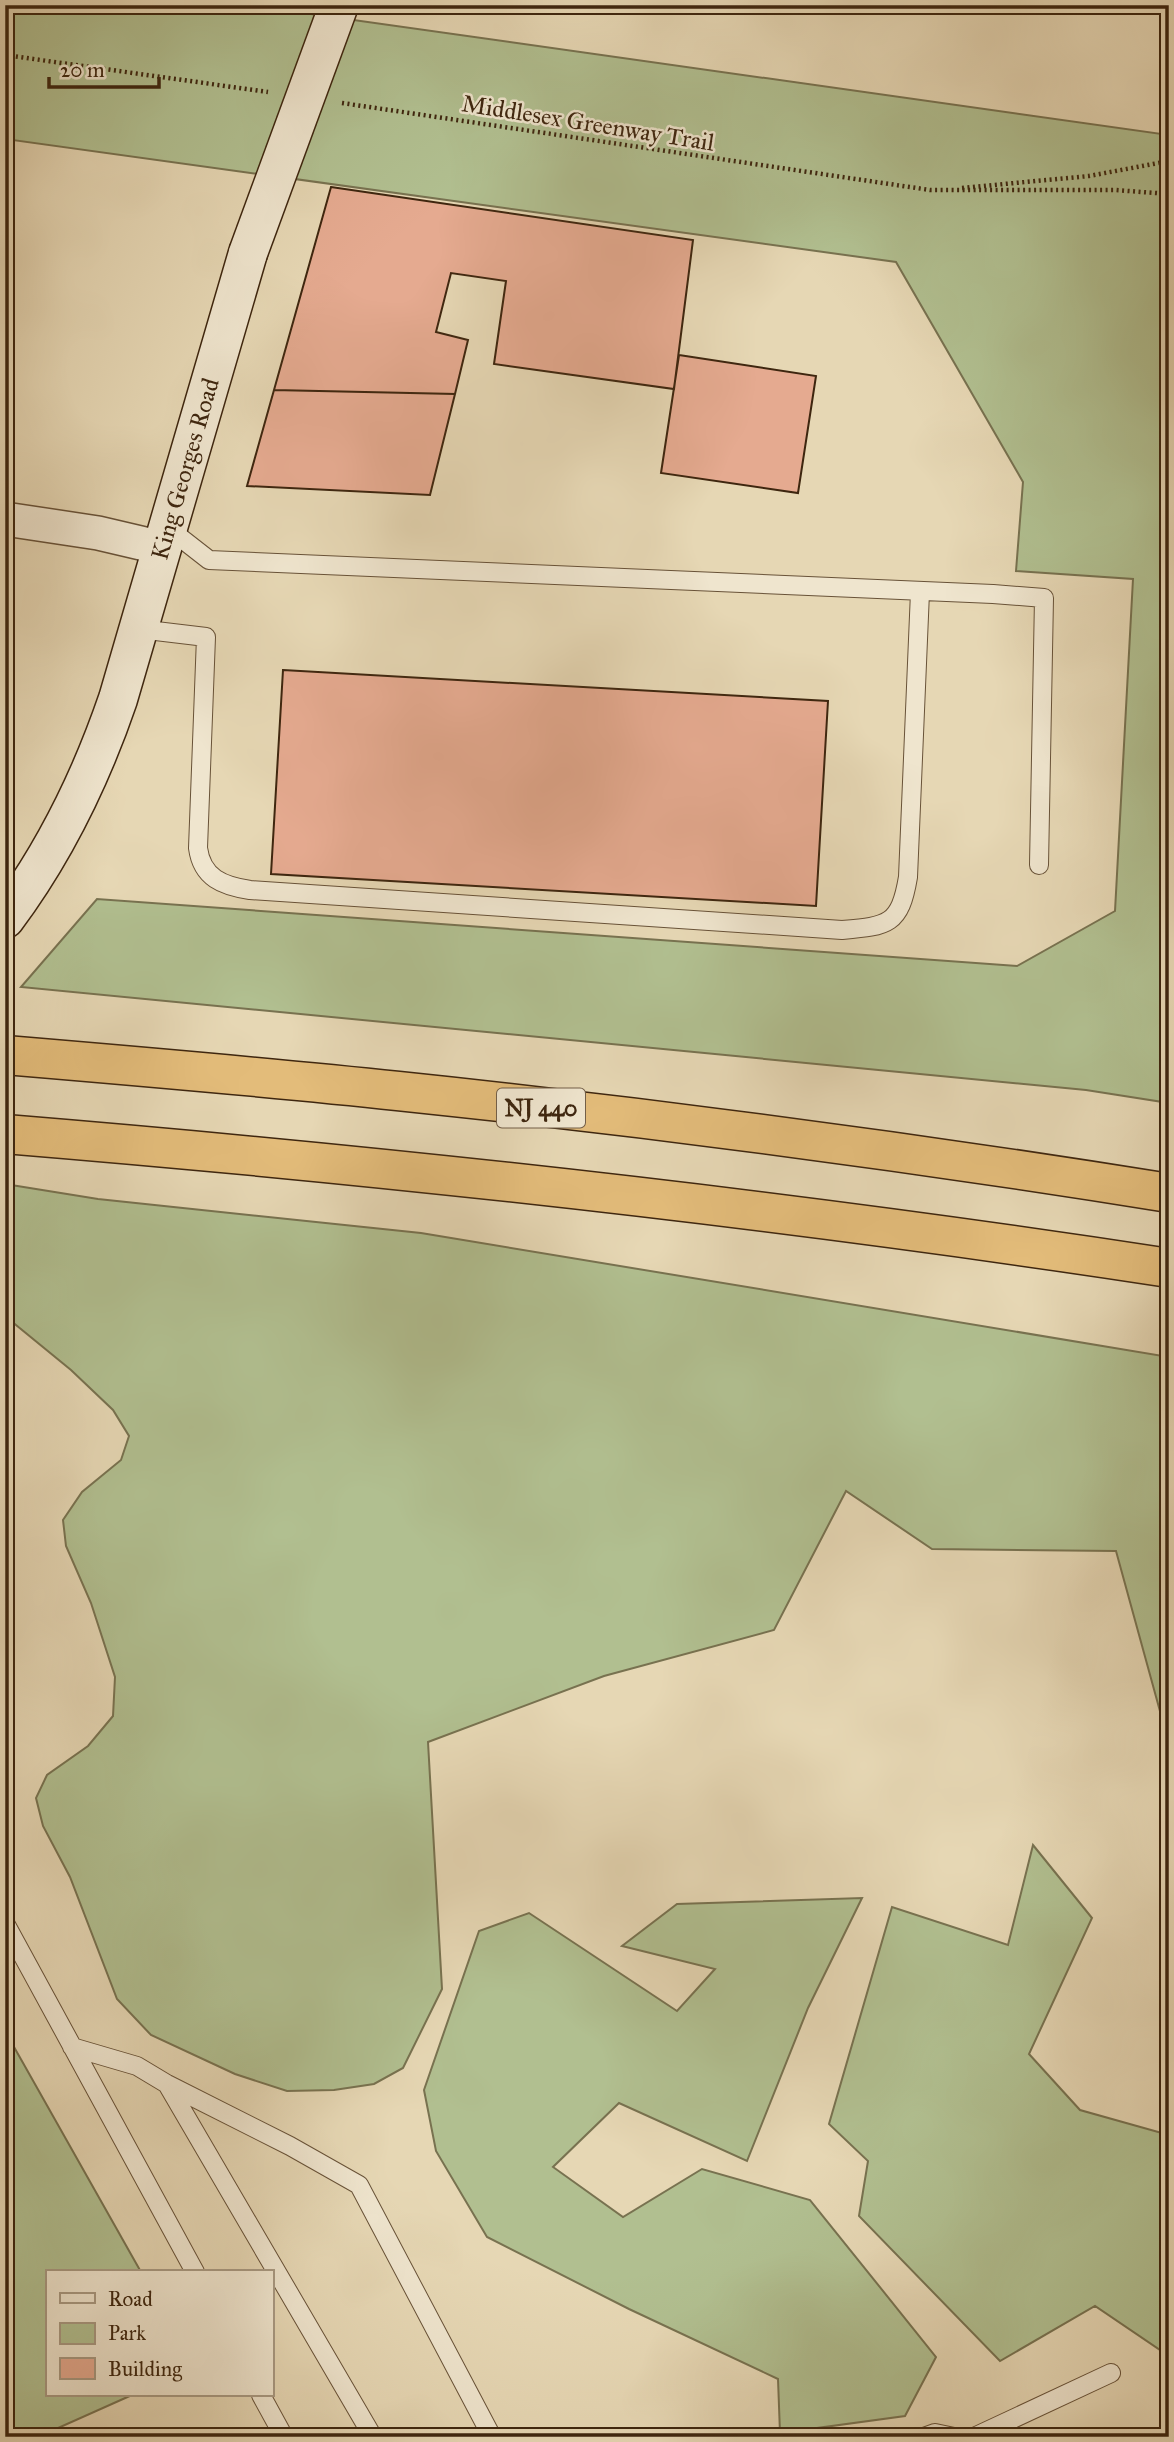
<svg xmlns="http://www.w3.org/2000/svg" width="1174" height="2442" viewBox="0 0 1174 2442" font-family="'IM FELL Great Primer',serif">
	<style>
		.green { fill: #b1bf90; stroke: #787250; stroke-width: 2 }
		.building { fill: #e5aa90; stroke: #3e260f; stroke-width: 2 }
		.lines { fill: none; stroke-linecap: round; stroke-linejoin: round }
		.lane-casing { stroke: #685238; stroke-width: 20 }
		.street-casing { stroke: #685238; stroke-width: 36 }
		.secondary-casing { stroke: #3e260f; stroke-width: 41 }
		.highway-casing { stroke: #3e260f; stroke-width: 41 }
		.path { stroke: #3e260f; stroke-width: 4.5; stroke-dasharray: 2 3.5; stroke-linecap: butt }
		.lane { stroke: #efe5ce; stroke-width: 18 }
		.street { stroke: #efe5ce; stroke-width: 33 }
		.secondary { stroke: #efe5ce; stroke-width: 38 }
		.highway { stroke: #e3bc7a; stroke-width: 38 }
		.secondary-bridge-casing { stroke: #3e260f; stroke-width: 41; stroke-linecap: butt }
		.secondary-bridge { stroke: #efe5ce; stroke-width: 38 }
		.labels { text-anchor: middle; stroke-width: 5; stroke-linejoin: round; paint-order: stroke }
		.shield { fill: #efe5ce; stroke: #735f48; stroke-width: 2 }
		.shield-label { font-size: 23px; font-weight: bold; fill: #3e260f }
		.street-label { font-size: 24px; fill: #3e260f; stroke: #efe5ce }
	</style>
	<rect width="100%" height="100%" fill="#e6d7b4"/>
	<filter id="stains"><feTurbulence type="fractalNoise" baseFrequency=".00286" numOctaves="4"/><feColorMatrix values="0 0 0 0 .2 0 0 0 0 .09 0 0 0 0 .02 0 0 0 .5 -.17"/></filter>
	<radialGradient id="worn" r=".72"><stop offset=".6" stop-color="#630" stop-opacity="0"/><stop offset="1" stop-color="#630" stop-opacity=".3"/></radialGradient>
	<!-- green -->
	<path class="green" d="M5,5H247L1169,135V1103L1086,1090L21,987L97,899L1017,966L1115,911L1133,579L1016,571L1023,482L896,262L5,139Z
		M5,1184L98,1199L421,1233L1169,1357V1744L1116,1551L932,1549L846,1491L774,1630L604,1676L428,1742L442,1989L403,2068L374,2084L334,2090L287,2091L235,2074L151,2035L117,1999L70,1877L43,1826L36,1798L47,1775L88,1746L113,1716L115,1677L91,1603L66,1546L63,1520L82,1492L121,1460L129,1436L113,1410L71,1370L5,1316Z
		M1033,1845L1092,1918L1029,2054L1080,2110L1169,2135V2356L1095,2306L1000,2361L859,2216L868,2161L829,2124L892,1907L1008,1945Z
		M862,1898L808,2008L747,2161L619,2103L553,2167L623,2217L702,2169L810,2200L936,2357L905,2416L780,2433L778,2379L629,2309L487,2237L436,2151L424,2090L479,1931L529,1913L677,2011L715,1969L622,1946L677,1904Z
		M5,2031L141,2272H47V2395H132L38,2437H5Z"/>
	<!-- building -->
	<path class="building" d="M331,187L693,240L674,389L494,364L506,281L451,273L436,332L468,340L455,394L274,390Z
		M679,355L816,376L798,493L661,473Z
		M274,390L455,394L430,495L247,486Z
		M283,670L828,701L816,906L271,874Z"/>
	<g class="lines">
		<defs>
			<path id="lane" d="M168,528L209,560L993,594L1044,598L1039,865
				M139,629L206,637L198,848C202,878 223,886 250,890L842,930C888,926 900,925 908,877L920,592
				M5,1923L195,2272
				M72,2047L137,2066L167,2084L290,2146L359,2185L492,2437
				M167,2084L373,2437
				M261,2395L284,2437
				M924,2437L935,2433L954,2437
				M974,2437L1111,2373"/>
			<path id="street" d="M5,519L98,533L162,548"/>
			<g id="secondary">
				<path id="s1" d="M5,919C55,852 91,778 118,699L248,253"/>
			</g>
			<path id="highway" d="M5,1055C136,1066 267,1077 398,1091C656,1118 913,1152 1169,1193
				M5,1134C394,1166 783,1209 1169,1268"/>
		</defs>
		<!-- lane casing -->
		<use href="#lane" class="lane-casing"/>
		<!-- street casing -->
		<use href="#street" class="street-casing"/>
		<!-- secondary casing -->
		<use href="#secondary" class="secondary-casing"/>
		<!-- highway casing -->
		<use href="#highway" class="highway-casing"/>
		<!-- path -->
		<path class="path" d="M5,55L268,92
			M342,103L930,190H1115L1169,194
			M962,188L1089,176L1169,161"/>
		<!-- lane -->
		<use href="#lane" class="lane"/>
		<!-- street -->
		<use href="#street" class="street"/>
		<!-- secondary -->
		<use href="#secondary" class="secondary"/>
		<!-- highway -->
		<use href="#highway" class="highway"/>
		<defs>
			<path id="secondary-bridge" d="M248,253L339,5"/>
		</defs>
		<!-- secondary-bridge casing -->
		<use href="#secondary-bridge" class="secondary-bridge-casing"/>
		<!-- secondary-bridge -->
		<use href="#secondary-bridge" class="secondary-bridge"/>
	</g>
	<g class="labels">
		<!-- shield labels -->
		<rect class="shield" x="497" y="1088.5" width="88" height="39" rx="5"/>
		<g class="shield-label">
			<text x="541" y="1116">NJ 440</text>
		</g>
		<!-- street labels -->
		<g class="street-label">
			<text transform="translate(588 123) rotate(9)" y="8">Middlesex Greenway Trail</text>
			<text dy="8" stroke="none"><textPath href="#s1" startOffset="488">King Georges Road</textPath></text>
		</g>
	</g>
	<!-- margin -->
	<rect width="1174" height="2442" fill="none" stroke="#e6d7b4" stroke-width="28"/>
	<rect x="7" y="7" width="1160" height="2428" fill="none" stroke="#3e260f" stroke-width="3.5"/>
	<rect x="14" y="14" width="1146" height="2414" fill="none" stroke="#3e260f" stroke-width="2"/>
	<!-- legend -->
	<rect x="46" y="2270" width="228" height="126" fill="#efe5ce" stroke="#a89982" stroke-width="2"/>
	<rect x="60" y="2293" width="35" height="10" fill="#efe5ce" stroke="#a89982" stroke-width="2"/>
	<text x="108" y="2306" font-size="21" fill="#3e260f">Road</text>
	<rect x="60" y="2323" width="35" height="21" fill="#b1bf90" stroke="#a89982" stroke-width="2"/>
	<text x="108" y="2340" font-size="21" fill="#3e260f">Park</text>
	<rect x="60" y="2358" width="35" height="21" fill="#e5aa90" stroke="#a89982" stroke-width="2"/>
	<text x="108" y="2376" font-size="21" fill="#3e260f">Building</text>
	<!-- scale -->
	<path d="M49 77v10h110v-10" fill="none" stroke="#3e260f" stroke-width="3.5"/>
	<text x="60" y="77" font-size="21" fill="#3e260f" stroke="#efe5ce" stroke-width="5" paint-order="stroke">20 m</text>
	<rect width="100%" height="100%" filter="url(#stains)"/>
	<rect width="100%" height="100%" fill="url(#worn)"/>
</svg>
